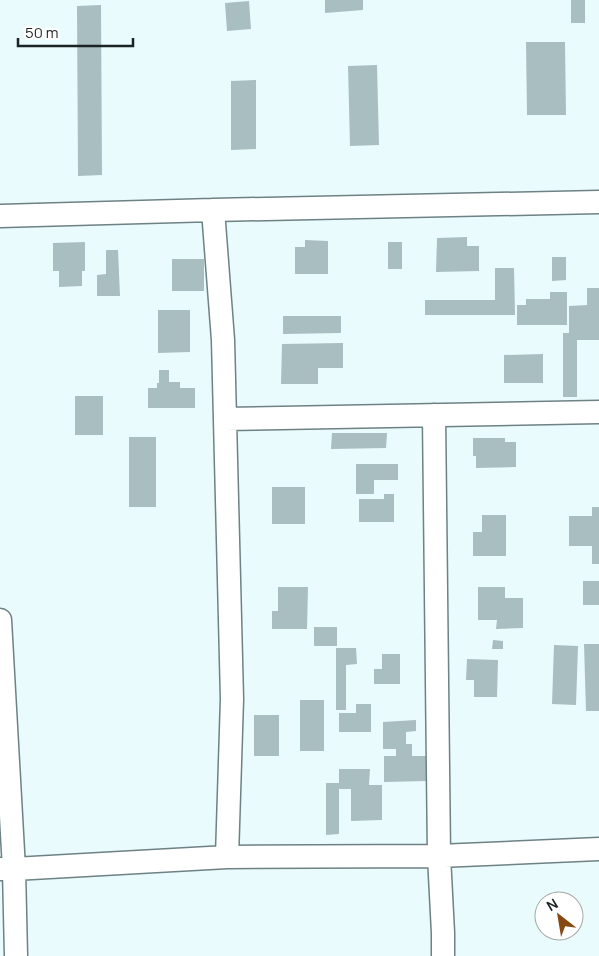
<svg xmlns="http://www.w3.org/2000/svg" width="599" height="956" viewBox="0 0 599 956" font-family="Manrope,sans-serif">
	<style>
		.building { fill: #a9bec1 }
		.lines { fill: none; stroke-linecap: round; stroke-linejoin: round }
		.minor-casing { stroke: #6e8184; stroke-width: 25 }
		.minor { stroke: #fff; stroke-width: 22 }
	</style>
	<rect width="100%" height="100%" fill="#e9fbfd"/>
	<!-- building -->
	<path class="building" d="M325,0H363V10L325,13Z
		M571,0H585V23H571Z
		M249,1L251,29L227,31L225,3Z
		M101,5L102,175L78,176L77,6Z
		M526,42H565L566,115H527Z
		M377,65L379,145L350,146L348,66Z
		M256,80V149L231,150V81Z
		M467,237V246H479V271L436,272L437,238Z
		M305,240L328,241V274H295V247H305Z
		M85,242V271H82V286L59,287V271H53V243Z
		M388,242H402V269H388Z
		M106,250H118L120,296H97V275L106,274Z
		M552,257H566V280L552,281Z
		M172,259H204V291H172Z
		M495,268H514L515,315H425V300H495Z
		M587,288H599V340H577V397H563V333H569V306L587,305Z
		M550,292H567V325H517V305H526V299H550Z
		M158,310H190V352L158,353Z
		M283,316H341V333L283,334Z
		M343,343V368H318V384H281L282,344Z
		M543,354V383H504V355Z
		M159,370H169V382H180V388H195V408H148V388H157V383H159Z
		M75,396H103V435H75Z
		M332,433H387L386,448L331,449Z
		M129,437H156V507H129Z
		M473,438H505V442H516V467L476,468V456H473Z
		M356,464H398V480H374V494H356Z
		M272,487H305V524H272Z
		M384,494H394V522H359V499H384Z
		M592,507H599V564H592V546H569V516H592Z
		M482,515H506V556H473V532H482Z
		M583,581H599V605H583Z
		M278,587H308L307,629H272V611H278Z
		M478,587H505V598H523V628L496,629L497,620H478Z
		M314,627H337V646H314Z
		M493,640L503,641V649H492Z
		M584,644H599V711H586Z
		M554,645L578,646L576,705L552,704Z
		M336,648H356L357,664L346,665V710H336Z
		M382,654H400V684H374V669H382Z
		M467,659L498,660L497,697H474V680H466Z
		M300,700H324V751H300Z
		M356,704H371V732H339V713H356Z
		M254,715H279V756H254Z
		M416,720V731L406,732V744H412V756H428V781L384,782V756H396V749H383V722Z
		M339,769H370L369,785H382V820L351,821V789H339V834L326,835V783H339Z"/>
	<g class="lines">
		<defs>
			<path id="minor" d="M213,210L223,340L232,699L227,857
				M0,216L213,210L599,202
				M434,415L439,856L443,933V956
				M225,419L599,412
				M0,620L14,869L16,956
				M0,869H14L227,857L439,856L599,849"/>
		</defs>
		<!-- minor casing -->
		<use href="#minor" class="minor-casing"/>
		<!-- minor -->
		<use href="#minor" class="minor"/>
	</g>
	<!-- north arrow -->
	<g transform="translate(559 916) rotate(329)"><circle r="24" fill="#ffffff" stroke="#a4a7a7"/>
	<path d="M0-4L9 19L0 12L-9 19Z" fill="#884811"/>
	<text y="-8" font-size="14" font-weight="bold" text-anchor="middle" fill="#1b2324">N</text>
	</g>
	<!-- scale -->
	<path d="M18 38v8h115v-8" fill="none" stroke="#1b2324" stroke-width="2.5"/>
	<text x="25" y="38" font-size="15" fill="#1b2324" stroke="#ffffff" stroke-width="4" paint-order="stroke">50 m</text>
</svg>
